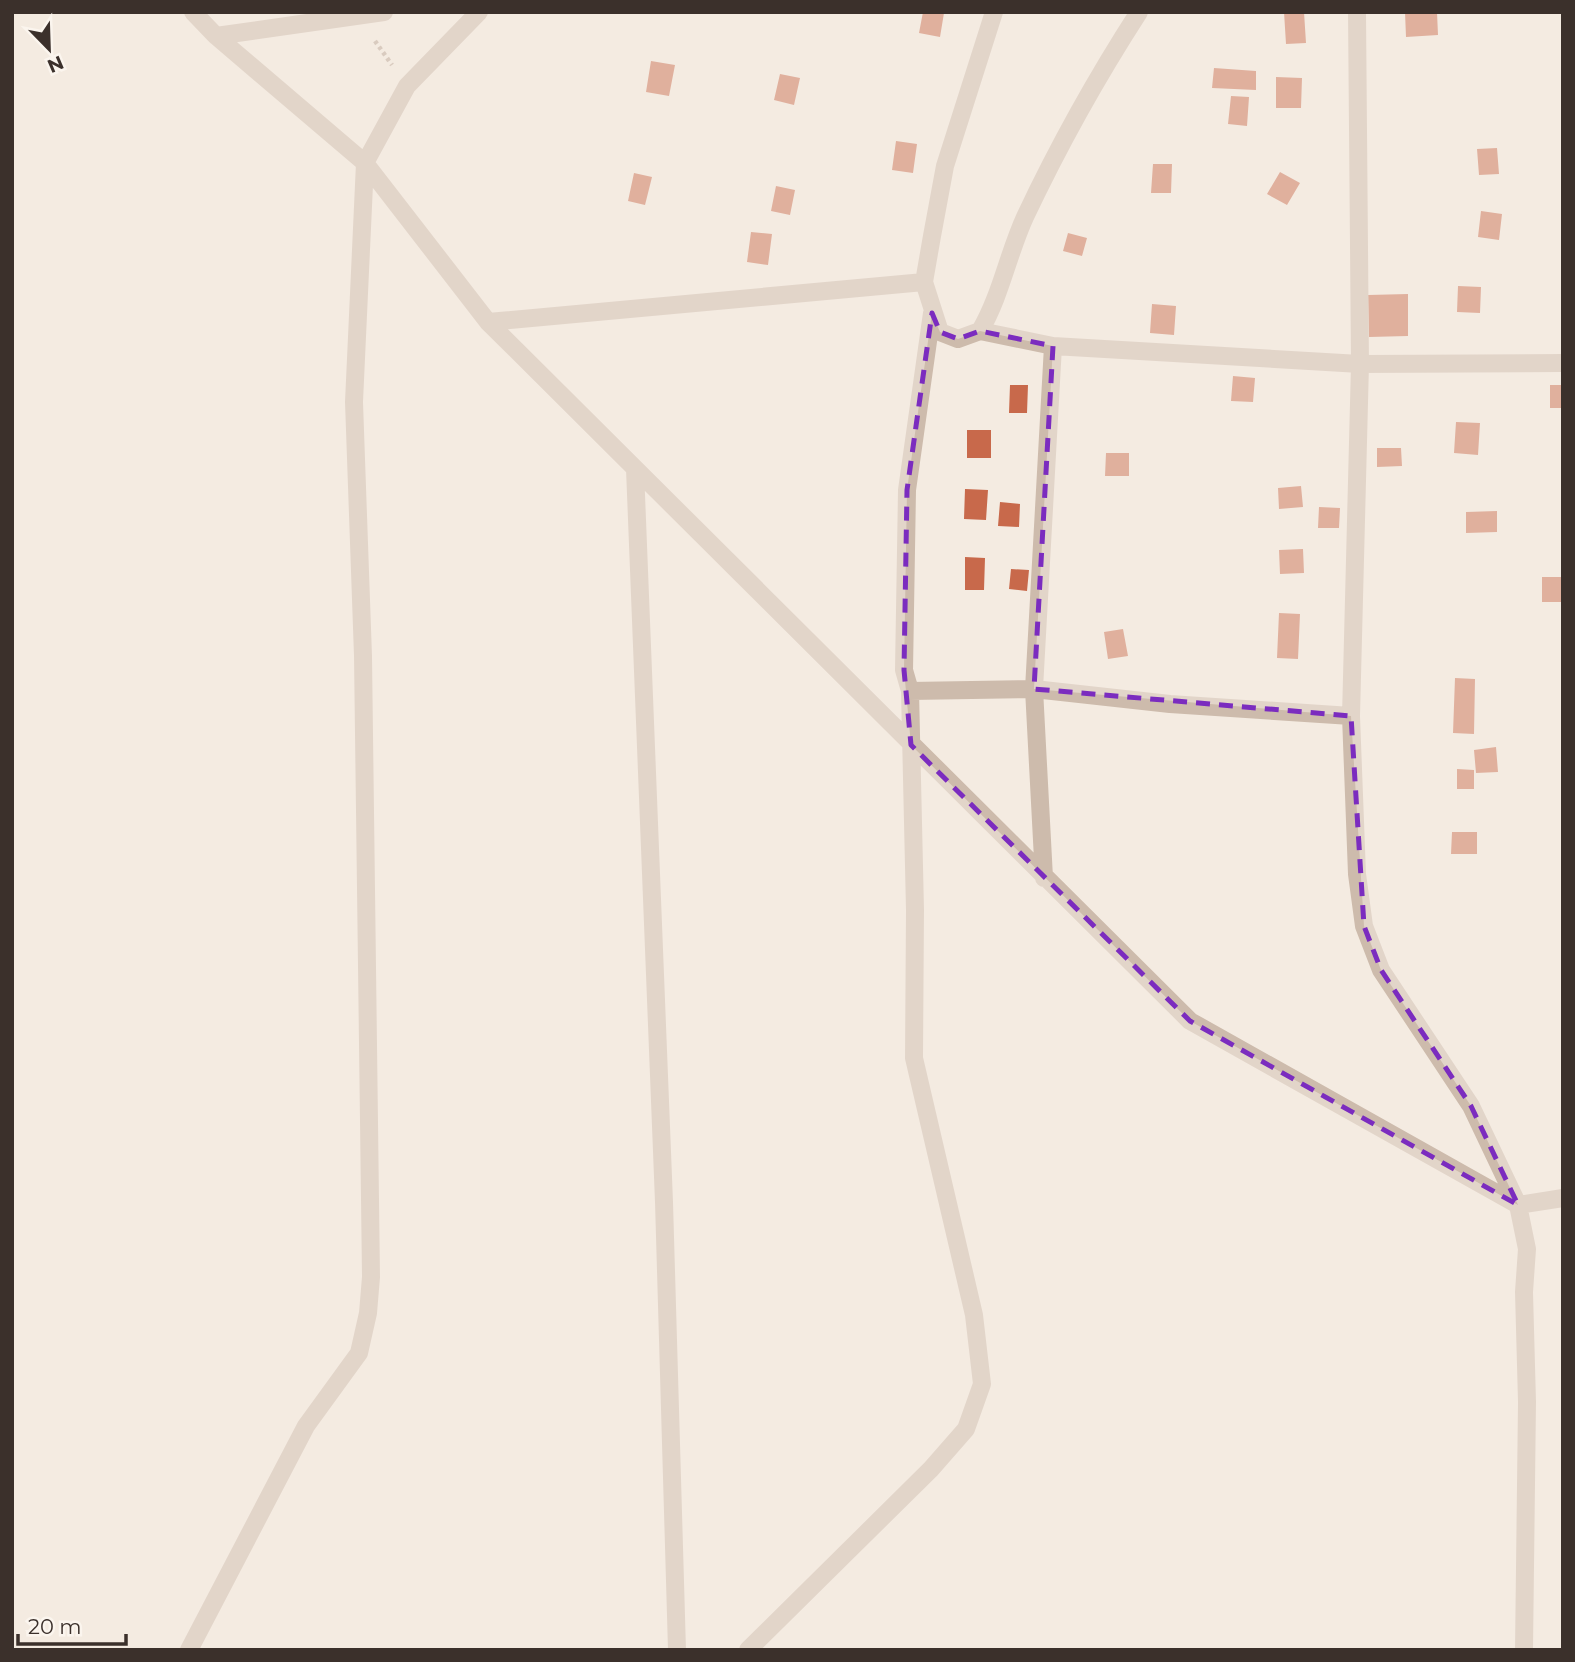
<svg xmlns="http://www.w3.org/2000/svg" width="1575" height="1662" viewBox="0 0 1575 1662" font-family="Montserrat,sans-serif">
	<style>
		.building { fill: #c8694b }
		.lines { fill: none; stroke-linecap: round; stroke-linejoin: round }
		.path { stroke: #b9a596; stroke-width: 4.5; stroke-dasharray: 3.5 3.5; stroke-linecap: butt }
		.street { stroke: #cdbbac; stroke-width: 18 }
		.marked { fill: none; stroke: #7b2cbf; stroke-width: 5; stroke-dasharray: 14 9; stroke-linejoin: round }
	</style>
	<rect width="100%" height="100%" fill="#f4ebe1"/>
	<!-- building -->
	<path class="building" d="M923,12L944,13L940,37L919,33Z
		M1284,12H1304L1306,43L1286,44Z
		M1405,12H1437L1438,35L1406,37Z
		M651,61L675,65L669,96L646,92Z
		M1214,68L1256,71V90L1212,88Z
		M780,74L800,78L794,105L774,100Z
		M1276,77L1302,78L1301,108H1276Z
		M1231,96L1249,97L1247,126L1228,124Z
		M896,141L917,144L913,173L892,170Z
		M1497,148L1499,174L1479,175L1477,149Z
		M1153,164H1172L1171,193H1151Z
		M1280,172L1300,183L1287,205L1267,194Z
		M634,173L652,177L645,205L628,201Z
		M776,186L795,190L790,215L771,211Z
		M1481,211L1502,214L1499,240L1478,237Z
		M751,232L772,234L768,265L747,262Z
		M1068,233L1087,238L1082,256L1063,251Z
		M1458,286L1481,287L1480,313L1457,312Z
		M1408,294V336L1369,337L1368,295Z
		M1152,304L1176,306L1174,335L1150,333Z
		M1233,376L1255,378L1253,402L1231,401Z
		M1010,385H1028L1027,413H1009Z
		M1550,385H1563V408H1550Z
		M1456,422L1480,423L1478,455L1454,453Z
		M967,430H991V458H967Z
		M1377,448H1401L1402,466L1377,467Z
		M1106,453H1129V476H1105Z
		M1301,486L1303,507L1279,509L1278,488Z
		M965,489L988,490L986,520L964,519Z
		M1000,502L1020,504L1019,527L998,526Z
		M1319,507L1340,508L1339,528H1318Z
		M1497,511V532L1466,533V512Z
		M1303,549L1304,573L1280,574L1279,550Z
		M965,557L985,558L984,590H965Z
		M1011,569L1029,570L1027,591L1009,589Z
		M1542,577H1563V602H1542Z
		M1279,613L1300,614L1298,659L1277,658Z
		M1123,629L1128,656L1108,659L1104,632Z
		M1455,678L1475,679L1474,734L1453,733Z
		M1496,747L1498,772L1476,773L1474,750Z
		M1457,769L1474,770V789H1457Z
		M1452,832H1477V854H1451Z"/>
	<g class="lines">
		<!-- path -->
		<path class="path" d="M375,41L392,65"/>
		<!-- street -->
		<path class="street" d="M193,12L216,36L365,163L488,322L1190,1021L1518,1205L1563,1198
			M994,12L945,166L932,236L924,282L940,332L958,339L980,331L1053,346L1360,364L1563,363
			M1357,12L1360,364L1351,716L1357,874L1364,926L1381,970L1471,1106L1518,1205L1527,1249L1524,1292L1527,1402L1524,1650
			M216,36L384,12
			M488,322L924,282
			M980,331C1001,295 1008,254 1025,217C1058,147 1097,77 1139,12
			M635,469L664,1202L677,1650
			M910,691L1034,689L1170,704L1351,716
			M1044,878L1034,689L1053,346
			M189,1650L306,1426L359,1353L368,1313L371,1277L363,656L354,402L365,163L407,86L479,12
			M748,1650L931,1469L966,1429L982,1384L974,1315L914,1058L915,910L910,691L904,670L907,490L932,313"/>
	</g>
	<!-- marked area -->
	<path d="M0 0H1575V1662H0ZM932,313L940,332L958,339L980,331L1053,346L1034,689L1351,716L1364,926L1381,970L1471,1106L1518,1205L1190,1021L911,745L904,670L907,490Z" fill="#f4ebe1" fill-opacity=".55" fill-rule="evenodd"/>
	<path class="marked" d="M932,313L940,332L958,339L980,331L1053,346L1034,689L1351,716L1364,926L1381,970L1471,1106L1518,1205L1190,1021L911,745L904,670L907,490Z"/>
	<!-- border -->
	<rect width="1575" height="1662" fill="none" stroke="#3b302b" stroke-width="28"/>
	<!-- north arrow -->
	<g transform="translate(49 49) rotate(157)" stroke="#fbf5ee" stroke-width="5" paint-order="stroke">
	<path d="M0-5L12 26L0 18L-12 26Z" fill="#3b302b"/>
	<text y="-10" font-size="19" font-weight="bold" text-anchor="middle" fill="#3b302b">N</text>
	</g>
	<!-- scale -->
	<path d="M18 1634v10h108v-10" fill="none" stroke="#3b302b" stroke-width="3.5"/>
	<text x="28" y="1634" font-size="21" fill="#3b302b" stroke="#fbf5ee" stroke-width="5" paint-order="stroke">20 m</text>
</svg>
